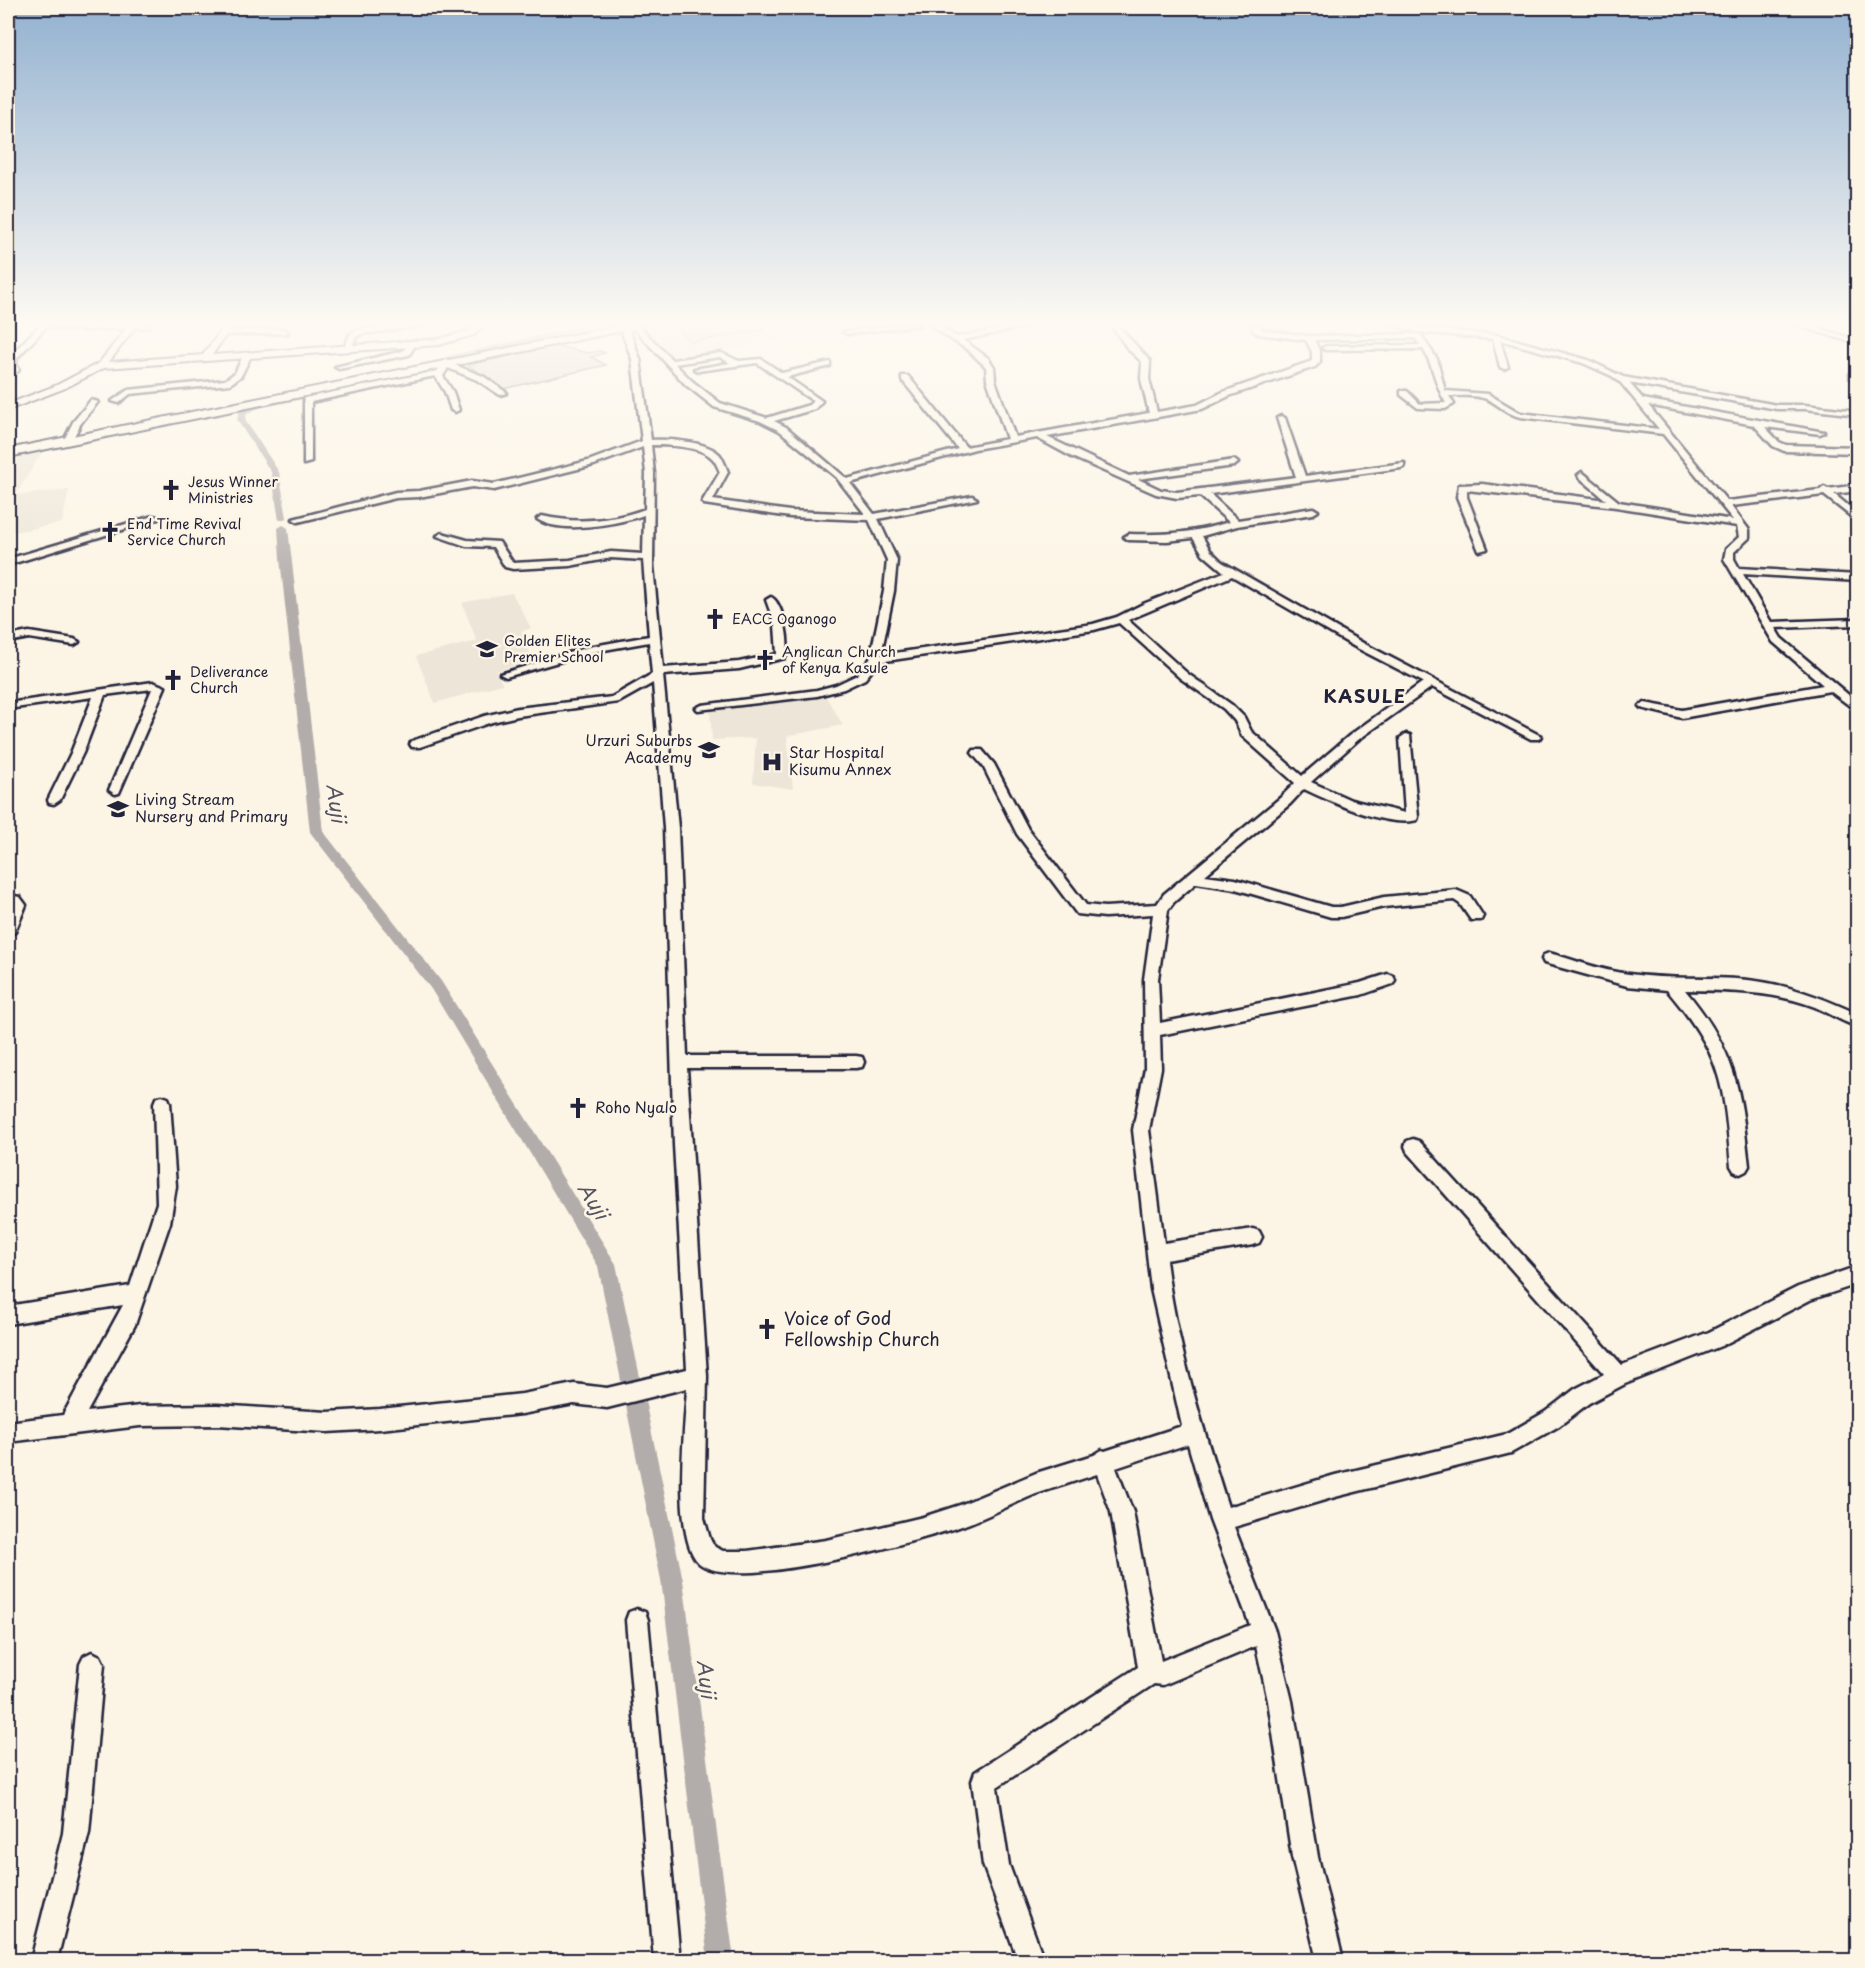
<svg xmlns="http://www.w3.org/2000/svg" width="1865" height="1968" viewBox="0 0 1865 1968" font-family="'Playpen Sans',sans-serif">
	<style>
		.built { fill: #ece5d8 }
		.green { fill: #dcd6cc; stroke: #7f7c84; stroke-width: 1.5 }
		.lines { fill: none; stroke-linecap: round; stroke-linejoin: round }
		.canal { fill: #b2adab; fill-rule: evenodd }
		.minor-casing { stroke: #22223b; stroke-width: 5 }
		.tertiary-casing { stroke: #22223b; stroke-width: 4 }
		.primary-casing { stroke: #22223b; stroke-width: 4 }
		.minor { fill: #fcf5e5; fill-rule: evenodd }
		.tertiary { fill: #fcf5e5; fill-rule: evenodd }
		.primary { fill: #fcf5e5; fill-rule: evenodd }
		.labels { text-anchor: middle; stroke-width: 5; stroke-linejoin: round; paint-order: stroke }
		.far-poi-label { font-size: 14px; fill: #22223b; stroke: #fcf5e5; text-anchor: start }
		.poi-label { font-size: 15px; fill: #22223b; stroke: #fcf5e5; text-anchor: start }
		.far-district-label { font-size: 18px; font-weight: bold; letter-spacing: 1.5px; fill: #22223b; stroke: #fcf5e5 }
		.near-poi-label { font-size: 18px; fill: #22223b; stroke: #fcf5e5; text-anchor: start }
		.near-water-label { font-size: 20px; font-style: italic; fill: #545362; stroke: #fcf5e5 }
	</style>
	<rect width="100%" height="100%" fill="#fcf5e5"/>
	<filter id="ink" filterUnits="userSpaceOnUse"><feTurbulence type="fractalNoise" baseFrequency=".0167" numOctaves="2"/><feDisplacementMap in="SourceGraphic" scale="12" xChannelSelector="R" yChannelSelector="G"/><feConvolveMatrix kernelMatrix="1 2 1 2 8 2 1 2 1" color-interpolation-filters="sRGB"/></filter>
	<g filter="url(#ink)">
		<!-- built -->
		<path class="built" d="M654,325H807L815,331L674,362L641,327Z
			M43,450L16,495L69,490L62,523L8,533V458Z
			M512,593L531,628L521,632L533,660L496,671L502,684L435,703L416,656L477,641L462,603Z
			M825,695L843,725L787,736L793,789L753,783L756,738L712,740L710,710Z"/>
		<!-- green -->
		<path class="green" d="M700,325H757L763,330L691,342L678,328Z
			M556,346L588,353L600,351L605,353L591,357L606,365L503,389L468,365Z"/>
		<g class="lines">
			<!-- canal -->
			<path class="canal" d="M579,325H588L577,332L454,360L436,371L429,369L449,356L572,328Z
				M318,391L322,393L321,395L260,408L247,413L245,420L279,472L287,518L279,520L271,472L237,420L239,412L255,404Z
				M283,525L288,528L323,831L441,981L616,1264L683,1580L734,1960H708L661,1580L598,1266L431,989L310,832L280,559L278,528Z"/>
			<defs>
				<path id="minor" d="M40,325H151L147,327L83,330L46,327L17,358L16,364L19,370L8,379V373L11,370L8,364L9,357Z
					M409,325L421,326L361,334L356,337L351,350L344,348L350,334L356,330Z
					M624,325L628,327L640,359L651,440C668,439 708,441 720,455C723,459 726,467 728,472L713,500L790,511L865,514L836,477L780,431L760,421L714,407L686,385L631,325H638L672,360L721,353L739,361L761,359L782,373L830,362V366L787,377L822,401L815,409L774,421L786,427L847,479L958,449L902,380V376H908L966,447L1007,439L987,380L986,367L968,350L929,325H937L957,337L1021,325H1034L963,340L988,358L994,367L995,380L1015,437L1149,413L1141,379L1142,362L1128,349L1111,325H1117L1150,361L1149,379L1157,412L1197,405L1223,392L1312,361V352L1306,340L1258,334L1253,331L1252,325H1258L1263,330L1309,336L1420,334L1437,359L1445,391L1488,394L1520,413L1659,429L1621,383L1612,376L1583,363L1500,340L1508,367L1504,369L1500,367L1493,339L1418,332L1391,325L1497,335L1588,360L1623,377L1777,405H1805L1858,411V415L1805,409H1777L1629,383L1643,399L1824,432L1820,434L1765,427L1779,442L1786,445L1858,447V453L1784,451L1773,446L1754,425L1648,405L1727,501L1820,490L1824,487L1828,489L1858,485V491L1834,494L1858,514V522L1824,495L1731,506L1749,530V538L1734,552V559L1739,568L1858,575V581L1743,574L1771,622L1858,619V625L1775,628L1781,638L1858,703V712L1830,691L1682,718L1641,708L1639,706L1645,703L1682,710L1823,685L1773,642L1724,559L1726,549L1739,537L1737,526L1616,507L1467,490V497L1487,549L1479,551L1457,497L1459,485L1482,484L1606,500L1579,477L1578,475L1582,472L1619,502L1733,520L1663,434L1520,417C1508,414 1501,407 1491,401C1478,394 1462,396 1449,396L1454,404L1445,409L1418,408L1401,395V391H1407L1420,404L1446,403C1435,386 1434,366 1423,349L1326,350L1322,348L1326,346L1420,345L1415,338L1314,340L1320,352V362L1315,367L1229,396L1202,409L1047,437L1129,476L1234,460L1238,463L1234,466L1138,479L1161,490L1177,492L1296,477L1277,418L1281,416L1285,418L1305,476L1404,463V467L1401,468L1210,494L1238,520L1313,508L1318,511L1313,514L1237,526L1202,536L1210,550L1222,562L1363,643L1541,736L1539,739H1531L1432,687L1358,740L1311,782L1351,800L1405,813L1400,738L1406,734L1410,735L1418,817L1417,820C1386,828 1332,802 1304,789L1290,804L1205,875L1235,879L1331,907H1341L1384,897L1456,890L1470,896L1483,916L1481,920H1471L1460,904L1454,900L1384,907L1341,917H1331L1235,889L1196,883L1174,902L1168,910L1158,979L1160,1023L1360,983L1388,974L1393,976L1395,980L1393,984L1361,995L1160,1035L1161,1068L1149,1130L1164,1243L1253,1229L1259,1231L1262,1237L1259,1243L1253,1245L1166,1260C1176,1344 1203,1427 1228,1507L1335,1475L1507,1434L1545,1412L1575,1389L1604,1374L1407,1151L1405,1146L1407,1141L1413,1139L1419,1141L1622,1365L1709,1332L1798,1287L1858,1266V1284L1810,1300L1721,1346L1625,1384L1589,1403L1559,1426L1511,1453L1335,1497L1234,1527L1275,1631L1292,1701L1318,1857L1343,1960H1317L1292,1857L1268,1701L1256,1646L1163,1685L1154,1684L997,1787L1009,1865L1044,1960H1018L983,1865L972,1781L975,1772L1138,1667L1111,1512L1097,1474C1077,1481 1056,1487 1036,1494C1009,1505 984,1519 956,1528C913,1542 733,1593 699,1563C672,1538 685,1425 687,1388L607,1408L574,1404L522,1414L380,1429L327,1432L217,1425L140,1426L8,1442V1422L63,1415L123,1305L8,1324V1306L130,1286L157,1203L154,1103L156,1098L162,1096L168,1098L170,1103L176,1186L170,1223L135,1325L87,1412L140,1406L217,1405L327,1412L380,1409L522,1394L574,1384L607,1388L687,1369L674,1145L664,828L653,683L619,702L518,716L492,722L420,747H412L410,744L412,741L484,716L518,708L612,697L652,674L649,642L593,652L506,677L500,674L588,647L649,636L643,560L611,558L570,566L513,569L505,567L493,547L466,546L437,536L442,533L467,540L499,542L513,563L570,560L611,552L643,554L644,515C619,524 560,535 537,519L542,516C576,524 611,521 645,509L646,473L643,447L594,465L494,490L472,487L419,497L396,498L298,522L293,519L396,492L419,491L472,481L494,484L588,461L642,441L632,359L620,327ZM720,357L730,363L694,369L698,371L757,363L813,401L809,405L767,418L720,403L692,381L675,364ZM1037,438L1072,457L1156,494L1177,498L1200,496L1229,522C1193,533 1167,535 1129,534L1124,537L1129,540L1167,541L1193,538L1203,554L1224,572L1143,604L1117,617L1093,624L881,655L894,591L897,560L878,519L977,499L972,496L874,514L850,483L975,449ZM651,445C666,445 703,446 713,459C716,462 718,468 720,472L702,502L704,504L790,517L869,520L887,560L884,591L870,659L857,675L836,685L817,690L702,705L696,708L698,710L817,696L844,689L865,679L879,662L1094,630L1119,623L1180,678L1224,709L1235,721L1242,736L1295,783L1280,798L1164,894L1157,904L1105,907L1086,905L1028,829L994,764L982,750H974L972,753L983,766L1017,834L1077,914L1105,917L1153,914L1144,979L1145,1068L1133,1130L1151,1289L1182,1426L1105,1451L1102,1450L1094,1455L1036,1473L960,1505L923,1517L826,1540L747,1551H723L715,1547L710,1539L704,1518L707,1376L687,1068H856L862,1067L864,1062L862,1057L856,1056H687L678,828L663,675L739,669L785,658C792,647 783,602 771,597L766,600L775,625L777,654L739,662L663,668L653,566L654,473ZM1232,576L1355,647L1423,682L1350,735L1302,776L1251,731L1244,717L1232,705L1188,674L1128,620ZM1188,1444L1210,1520L1250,1625L1161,1661L1133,1512L1116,1468Z
					M898,325H920L847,334L843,332Z
					M1796,325H1807L1858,340V344Z
					M285,329L288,333L223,335L219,333L223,331Z
					M409,342L416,344L409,355L339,369L335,367L403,351Z
					M244,354L251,356L241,376L230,384L130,394L119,403L112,401L128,390L225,380L235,373Z
					M446,360H452V364L483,376L507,393L500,395L477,380L448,368L443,376L453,392L459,410L455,412L451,410L445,392L435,376L311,402V462L304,464V398L437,371Z
					M1850,374H1858V378H1850Z
					M91,400L98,402L81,423L71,442H65L64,440L73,422Z
					M153,516L161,518L8,565V559Z
					M29,632L74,639L79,642L74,645L29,638L8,642V636Z
					M153,682L165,687L119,793L115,794L109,790L152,689L105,695L83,753L60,800L54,804L49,803L48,800L71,753L93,697L8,709V703Z
					M8,895L20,897L26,905L15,932L8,937V916L12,906L8,905Z
					M1549,953C1575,960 1602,971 1629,974C1669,980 1709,976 1748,980C1787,984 1823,998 1858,1014V1027C1843,1022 1829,1013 1815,1007C1774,991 1729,991 1685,990C1736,1050 1741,1091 1749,1166L1746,1171L1740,1174L1734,1171L1731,1166C1724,1084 1722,1055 1667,990L1627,986L1544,963L1542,959L1544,955Z
					M637,1609L645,1612L648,1620L680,1960H654L626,1620L629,1612Z
					M92,1652L100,1656L104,1664L89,1833L57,1960H31L63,1833L80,1664L84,1656Z"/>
				<path id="tertiary" d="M129,325H137L109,362L203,355L225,325H233L212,355L439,339L468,331L476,325H485L474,335L439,345L104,368L63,389L8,410V404L57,385L99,363Z"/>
				<path id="primary" d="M622,325H643L637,328L8,457V449Z"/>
			</defs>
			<!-- minor casing -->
			<use href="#minor" class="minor-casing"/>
			<!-- tertiary casing -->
			<use href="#tertiary" class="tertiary-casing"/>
			<!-- primary casing -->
			<use href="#primary" class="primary-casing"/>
			<!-- minor -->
			<use href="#minor" class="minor"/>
			<!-- tertiary -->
			<use href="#tertiary" class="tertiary"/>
			<!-- primary -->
			<use href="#primary" class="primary"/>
		</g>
	</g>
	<!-- sky -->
	<linearGradient id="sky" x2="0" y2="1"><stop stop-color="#92b1d0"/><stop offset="0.54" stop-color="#fefaf3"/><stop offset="1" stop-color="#fefaf3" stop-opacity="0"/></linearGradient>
	<rect width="1865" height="600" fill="url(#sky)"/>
	<!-- icons -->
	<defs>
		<symbol id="church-bare" viewBox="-9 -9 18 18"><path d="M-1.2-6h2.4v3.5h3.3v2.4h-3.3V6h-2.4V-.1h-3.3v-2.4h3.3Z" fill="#22223b" stroke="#fcf5e5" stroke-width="2.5" paint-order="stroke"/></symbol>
		<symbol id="school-bare" viewBox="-9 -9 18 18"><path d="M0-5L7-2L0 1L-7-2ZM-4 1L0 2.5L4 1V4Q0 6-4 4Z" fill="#22223b" stroke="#fcf5e5" stroke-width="2.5" paint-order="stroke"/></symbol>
		<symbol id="hospital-bare" viewBox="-9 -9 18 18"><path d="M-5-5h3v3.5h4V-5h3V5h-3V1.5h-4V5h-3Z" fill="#22223b" stroke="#fcf5e5" stroke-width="2.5" paint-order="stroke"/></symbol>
	</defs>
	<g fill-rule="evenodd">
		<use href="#church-bare" x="156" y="475" width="30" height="30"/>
		<use href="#church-bare" x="95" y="517" width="30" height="30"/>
		<use href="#church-bare" x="700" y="604" width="30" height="30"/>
		<use href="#school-bare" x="472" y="634" width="30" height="30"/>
		<use href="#church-bare" x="750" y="645" width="30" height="30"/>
		<use href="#church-bare" x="158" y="665" width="30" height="30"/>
		<use href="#school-bare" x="694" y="735" width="30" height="30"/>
		<use href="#hospital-bare" x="757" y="747" width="30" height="30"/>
		<use href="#school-bare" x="103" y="794" width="30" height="30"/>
		<use href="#church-bare" x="563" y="1093" width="30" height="30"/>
		<use href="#church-bare" x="752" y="1314" width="30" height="30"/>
	</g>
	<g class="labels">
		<!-- far-poi labels -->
		<g class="far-poi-label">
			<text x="188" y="487">Jesus Winner<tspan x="188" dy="16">Ministries</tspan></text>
			<text x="127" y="529">End Time Revival<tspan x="127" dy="16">Service Church</tspan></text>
			<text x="732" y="624">EACC Oganogo</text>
			<text x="504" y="646">Golden Elites<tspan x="504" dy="16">Premier School</tspan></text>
			<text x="782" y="657">Anglican Church<tspan x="782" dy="16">of Kenya Kasule</tspan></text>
			<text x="190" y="677">Deliverance<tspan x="190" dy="16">Church</tspan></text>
		</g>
		<!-- poi labels -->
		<g class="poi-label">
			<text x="692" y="746" text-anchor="end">Urzuri Suburbs<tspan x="692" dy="17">Academy</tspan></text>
			<text x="789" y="758">Star Hospital<tspan x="789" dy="17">Kisumu Annex</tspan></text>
			<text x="135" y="805">Living Stream<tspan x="135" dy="17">Nursery and Primary</tspan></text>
			<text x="595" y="1113">Roho Nyalo</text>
		</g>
		<!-- far-district labels -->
		<g class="far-district-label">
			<text x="1365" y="703">KASULE</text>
		</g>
		<!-- near-poi labels -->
		<g class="near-poi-label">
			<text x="784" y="1325">Voice of God<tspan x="784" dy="21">Fellowship Church</tspan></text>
		</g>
		<!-- near-water labels -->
		<g class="near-water-label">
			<text transform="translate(336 803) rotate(82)" y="7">Auji</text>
			<text transform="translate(593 1201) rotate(58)" y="7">Auji</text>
			<text transform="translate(706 1679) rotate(83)" y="7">Auji</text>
		</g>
	</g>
	<!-- margin -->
	<rect width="1865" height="1968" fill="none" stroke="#fcf5e5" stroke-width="30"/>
	<rect x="15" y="15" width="1835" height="1938" fill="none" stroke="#22223b" stroke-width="2" filter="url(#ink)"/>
</svg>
